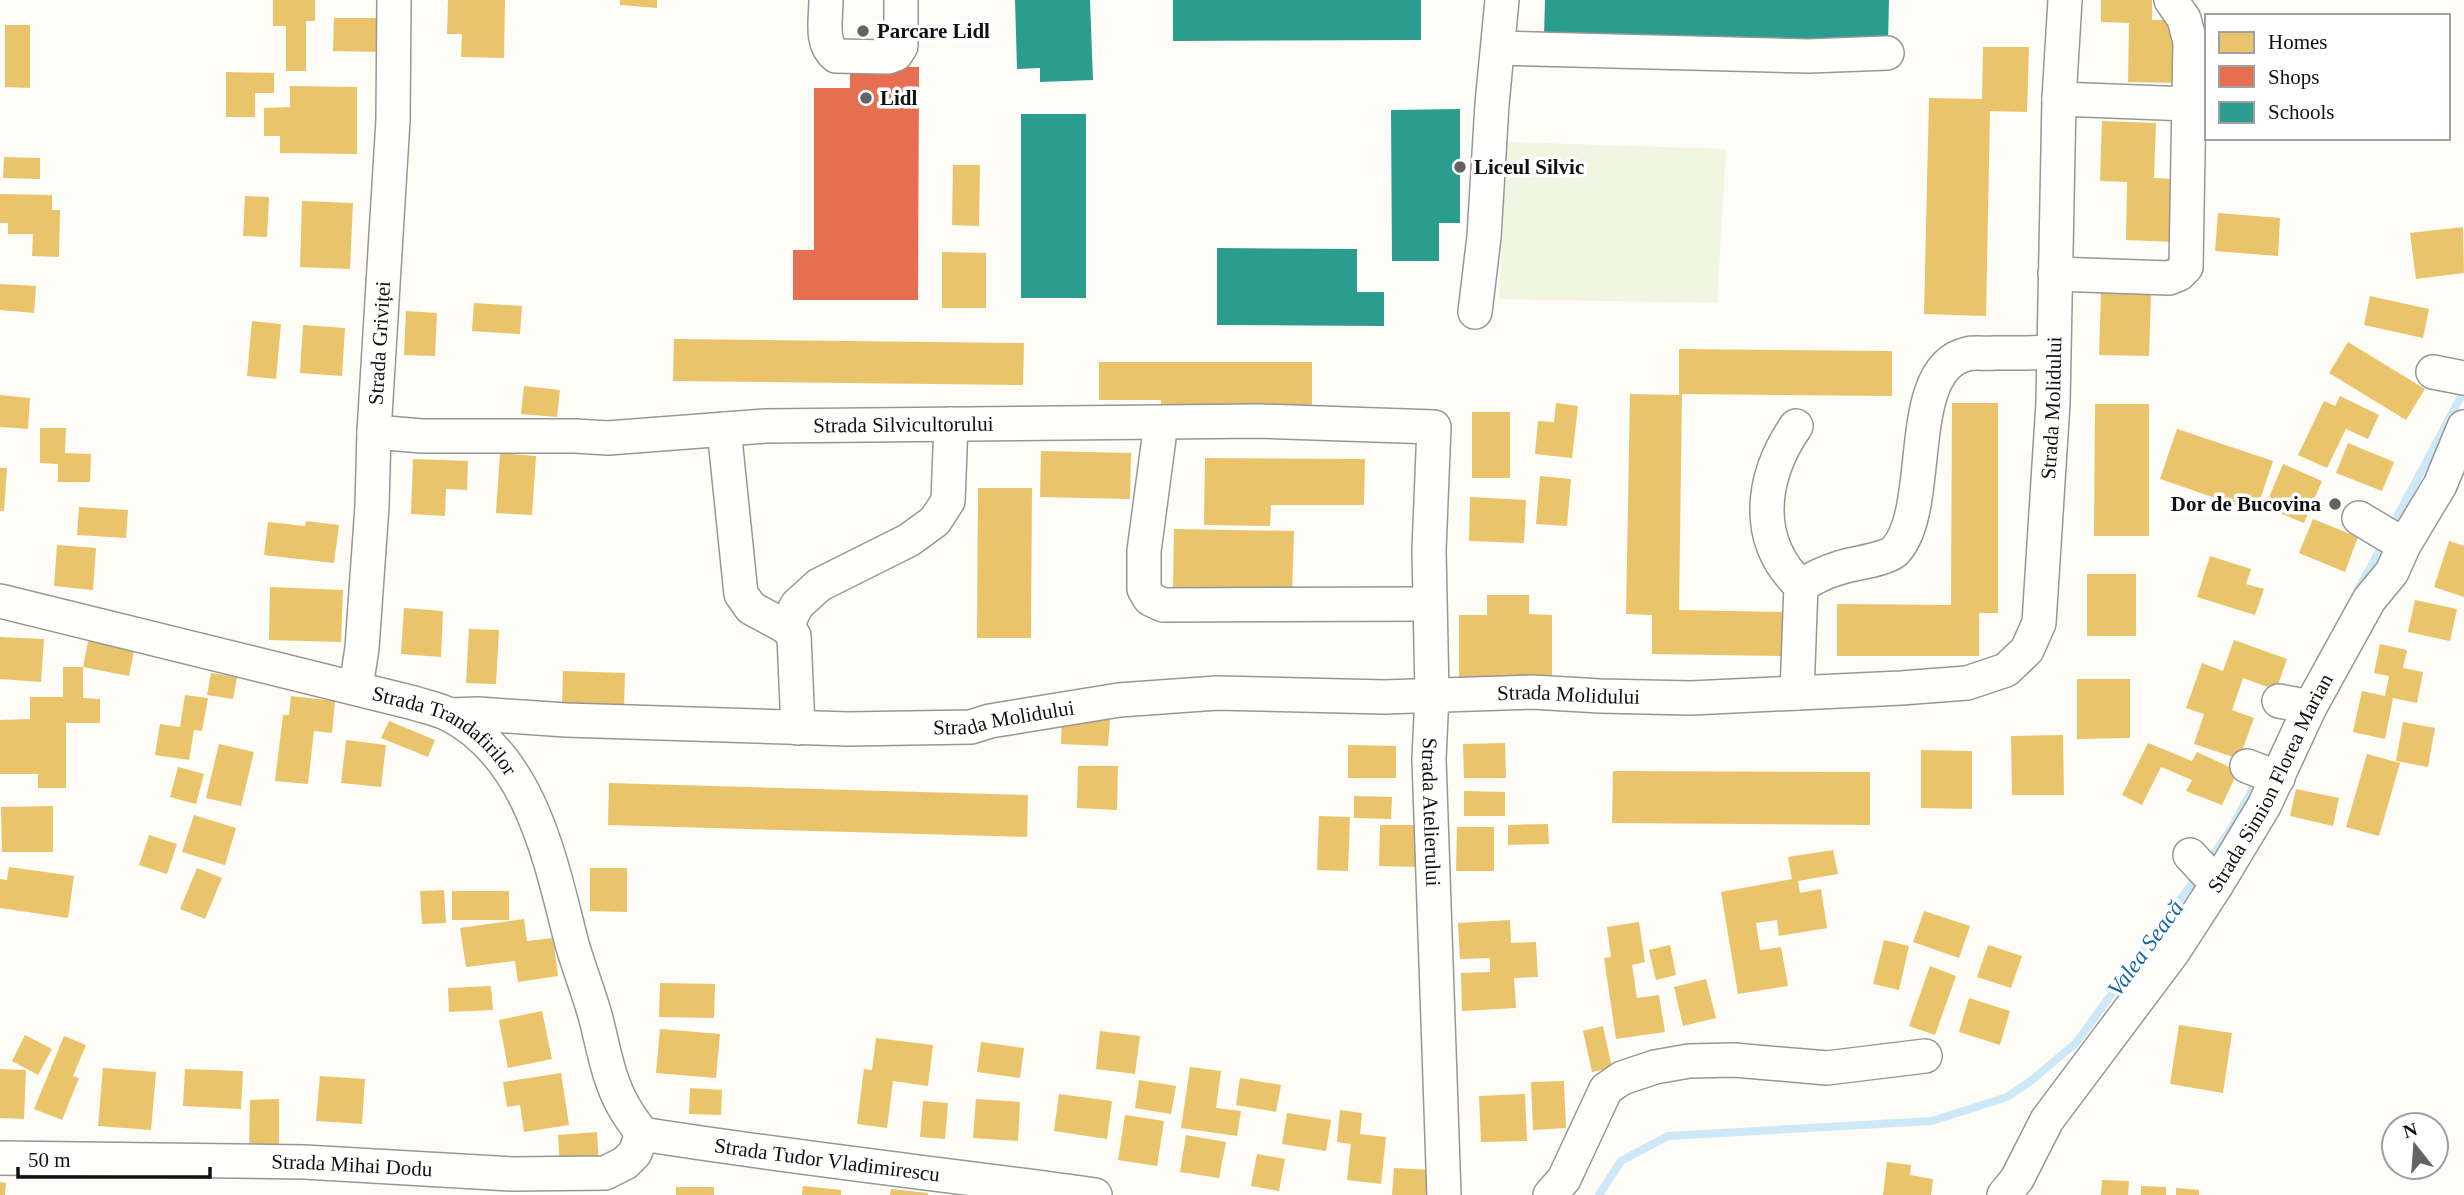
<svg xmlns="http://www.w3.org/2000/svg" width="2464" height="1195" viewBox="0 0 2464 1195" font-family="Georgia,serif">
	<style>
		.pitch { fill: #f0f6e1 }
		.homes { fill: #e9c46a }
		.shops { fill: #e76f51 }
		.schools { fill: #2a9d8f }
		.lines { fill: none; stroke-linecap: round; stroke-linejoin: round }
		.stream { stroke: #cde8f7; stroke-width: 8 }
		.minor-casing { stroke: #979795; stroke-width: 36 }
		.minor { stroke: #fffffe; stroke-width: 33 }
		.poi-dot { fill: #646362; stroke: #fff; stroke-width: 2.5 }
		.labels { text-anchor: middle; stroke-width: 7; stroke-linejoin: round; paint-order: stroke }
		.poi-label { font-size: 21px; font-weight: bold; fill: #111; stroke: #fff; text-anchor: start }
		.street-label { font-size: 21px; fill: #111; stroke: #fff }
		.water-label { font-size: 23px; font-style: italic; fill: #1768a6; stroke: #fff }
	</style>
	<rect width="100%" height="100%" fill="#fdfcf7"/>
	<!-- pitch -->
	<path class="pitch" d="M1507,142L1726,149L1717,303L1499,299Z"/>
	<!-- homes -->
	<path class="homes" d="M273,0H315V21H306V71H286V26H273Z
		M448,0H505L504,58L461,57L462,34H447Z
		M620,0H657V8L620,5Z
		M2101,0H2152V20H2180L2179,83L2128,82L2129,23L2101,22Z
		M334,18H379V52L333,51Z
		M5,25H30V88L5,87Z
		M1983,47H2029L2027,112L1990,111L1986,316L1924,314L1929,98L1982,99Z
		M226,72L274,73V93H255V117H226Z
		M290,86L357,87V154L280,153V136H264V108L290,107Z
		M2102,121L2156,123L2154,178L2176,179L2174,242L2126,240L2127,182L2100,181Z
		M4,157L40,158V179L3,178Z
		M953,165H980L979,226L952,225Z
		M0,194L52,195V210H60L59,257L32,256L33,234H8V223H0Z
		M245,196L269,197L267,237L243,236Z
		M302,201L353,203L350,269L300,267Z
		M2218,213L2280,218L2278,256L2215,251Z
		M2463,227L2464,273L2416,279L2410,233Z
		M942,252L986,253V308H942Z
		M0,284L36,286L34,313L0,310Z
		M2101,293L2151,294L2149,356L2099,355Z
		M2370,296L2429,309L2423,338L2364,325Z
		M474,303L522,306L520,334L472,331Z
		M406,311L437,313L435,356L404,355Z
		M252,321L281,324L276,379L247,376Z
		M303,325L345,328L342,376L300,373Z
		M674,339L1024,343L1023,385L673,381Z
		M2348,342L2425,389L2406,420L2329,373Z
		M1679,349L1892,351V396L1682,394L1679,610L1786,612L1785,656L1652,654V615L1626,614L1630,394L1679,395Z
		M1099,362H1312V410H1161V400H1099Z
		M524,386L560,390L557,417L521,414Z
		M0,395L30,398L28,429L0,427Z
		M2340,396L2379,415L2368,439L2346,429L2327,468L2298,455L2324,401L2335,406Z
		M1556,403L1578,406L1572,458L1535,454L1538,421L1554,422Z
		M1952,403H1998V613H1979V656H1837V604L1951,605Z
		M2095,404H2149V536H2094Z
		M1472,412H1510V478H1472Z
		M40,428H66L65,453L91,454L90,482H58V464L40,463Z
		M2177,429L2273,461L2256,512L2160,479Z
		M2348,443L2394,462L2382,491L2336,473Z
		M1041,451L1131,453L1130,499L1040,497Z
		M500,453L536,456L532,515L496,513Z
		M1205,458L1365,459L1364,505H1271L1270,526L1204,525Z
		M413,459L468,461L467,490L446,489L445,516L411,514Z
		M2283,464L2322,481L2304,523L2265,507Z
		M0,468H7L4,511H0Z
		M1540,476L1571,479L1567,526L1536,524Z
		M978,488H1032L1031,638H977Z
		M1470,497L1526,500L1524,543L1469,541Z
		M79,507L128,510L126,538L77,535Z
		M2313,519L2358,537L2345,572L2299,553Z
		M306,521L339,525L334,563L264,555L268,522L305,526Z
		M1174,529L1294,531L1292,594L1173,591Z
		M2449,541L2464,546V597L2434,587Z
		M57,545L96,548L93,590L54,586Z
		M2210,556L2251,569L2246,584L2264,589L2255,615L2197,597Z
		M2087,574H2136V636H2087Z
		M270,587L343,590L341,642L269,640Z
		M1487,595H1529V614L1552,615V680H1459V615H1487Z
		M2415,600L2457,609L2450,641L2408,632Z
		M404,608L443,611L441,657L401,654Z
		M469,629L499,630L496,684L466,683Z
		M0,637L44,639L41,682L0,679Z
		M89,637L135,646L129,676L83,667Z
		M2234,640L2287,659L2276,690L2243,678L2232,710L2254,718L2239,759L2194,744L2204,714L2186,708L2202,663L2223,671Z
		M2380,644L2407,650L2403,668L2423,672L2417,703L2393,698L2385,739L2353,732L2362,691L2385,696L2389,676L2374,673Z
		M63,667H83V698L100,699V723H66V788H38V774H0V720L30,719V697H63Z
		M563,671L625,673L624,707L562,705Z
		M211,673L237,677L233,699L207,695Z
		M2077,679H2130V738L2077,739Z
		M185,695L208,698L202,731L194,730L189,760L155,755L160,724L180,727Z
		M291,696L335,701L332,733L314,731L308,784L275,781L283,715H289Z
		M1062,718L1110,720L1108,746L1061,744Z
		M389,721L435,740L428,757L381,738Z
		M2403,722L2435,728L2428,767L2396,761Z
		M2063,735L2064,795H2012L2011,736Z
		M346,740L386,745L381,787L341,783Z
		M1505,743L1506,778H1464L1463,744Z
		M2148,743L2192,761L2197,752L2238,771L2222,805L2186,791L2192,780L2161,767L2142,805L2122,795Z
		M219,744L254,752L241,806L206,798Z
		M1348,745L1396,746V778H1348Z
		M1921,750L1972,751V809L1921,808Z
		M2367,754L2400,763L2379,836L2346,827Z
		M1078,766H1118L1117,810L1077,808Z
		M178,767L204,774L196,804L170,797Z
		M1613,771L1870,772V825L1612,823Z
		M609,783L1028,795L1027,837L608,825Z
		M2296,789L2339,798L2333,826L2290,816Z
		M1464,791L1505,792V816H1464Z
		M1354,796L1392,797L1391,819L1354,818Z
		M53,806V852H2L1,807Z
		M194,815L236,828L225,865L182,852Z
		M1319,816L1350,817L1348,871L1317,870Z
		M1548,824L1549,844L1508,845V825Z
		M1380,825H1418L1417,867L1379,866Z
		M1457,827H1494V871H1456Z
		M149,835L177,844L167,874L139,865Z
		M1833,850L1838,874L1798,881L1800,893L1821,889L1827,928L1779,936L1777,920L1756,923L1760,950L1781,947L1788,986L1738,994L1721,892L1792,879L1788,857Z
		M9,867L74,876L68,918L0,908V879L7,880Z
		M197,868L222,878L205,919L180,909Z
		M590,868H627V912L590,911Z
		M444,890L446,923L422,924L420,891Z
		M452,891H509V920H452Z
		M1924,911L1970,926L1959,958L1913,942Z
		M524,919L527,941L553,938L558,976L518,982L515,961L466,967L460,928Z
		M1510,920L1511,943L1536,942L1538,977L1514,978L1516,1008L1462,1011L1461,973L1490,972V958L1460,959L1458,923Z
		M1639,922L1645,962L1632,965L1637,998L1659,995L1665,1032L1616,1039L1604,958L1611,957L1607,927Z
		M1884,940L1909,946L1899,990L1873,984Z
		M1670,945L1676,975L1656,980L1649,950Z
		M1988,945L2022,956L2011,988L1977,977Z
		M1930,966L1956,976L1935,1035L1909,1026Z
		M1706,979L1716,1018L1683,1026L1674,987Z
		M660,983L715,984L714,1018L659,1017Z
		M491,986L493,1010L449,1012L448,988Z
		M1969,998L2010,1011L2000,1045L1959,1032Z
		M542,1011L552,1059L508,1068L499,1020Z
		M2179,1025L2232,1033L2223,1093L2170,1084Z
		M1603,1026L1612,1068L1592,1072L1583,1031Z
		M660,1029L720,1034L716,1078L656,1073Z
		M1100,1031L1140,1036L1135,1074L1096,1069Z
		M25,1035L52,1049L38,1075L12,1061Z
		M64,1036L86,1045L73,1076L79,1078L62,1120L34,1109Z
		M876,1038L933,1045L928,1086L893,1081L887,1128L857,1124L864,1069L872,1070Z
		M981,1042L1024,1048L1020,1078L977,1072Z
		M1190,1067L1221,1071L1216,1108L1241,1111L1237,1136L1181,1128Z
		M103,1068L156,1072L151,1130L98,1126Z
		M0,1069L26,1070L24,1119L0,1118Z
		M185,1069L243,1071L241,1109L183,1106Z
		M561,1073L569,1125L524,1132L520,1105L507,1107L503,1082Z
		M320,1076L365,1079L362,1124L316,1121Z
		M1240,1078L1281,1085L1276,1112L1236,1105Z
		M1139,1080L1176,1086L1171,1114L1135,1108Z
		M1564,1081L1566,1128L1533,1130L1531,1082Z
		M690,1088L722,1090L721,1115L689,1114Z
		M1059,1094L1112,1101L1107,1139L1054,1131Z
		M1525,1094L1527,1141L1481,1142L1479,1096Z
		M279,1099V1152H249L250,1100Z
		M976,1099L1020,1102L1018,1141L973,1138Z
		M923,1101L948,1103L945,1139L920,1137Z
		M1340,1110L1362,1113L1360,1134L1386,1137L1381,1184L1347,1180L1351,1144L1337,1142Z
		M1287,1113L1331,1120L1326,1151L1282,1144Z
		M1125,1115L1164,1121L1157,1166L1118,1160Z
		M597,1132L599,1166L560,1169L558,1135Z
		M1186,1135L1226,1142L1219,1178L1180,1172Z
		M1257,1154L1285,1159L1279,1191L1251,1186Z
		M1887,1162L1911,1165L1910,1175L1933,1179L1931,1195H1883Z
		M1394,1168L1432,1170L1430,1195H1392Z
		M2102,1180L2129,1181L2128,1195H2101Z
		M0,1182L6,1183L5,1195H0Z
		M803,1186L841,1190V1195H802Z
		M2141,1186L2166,1187V1195H2141Z
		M676,1187H714V1195H676Z
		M2176,1188L2199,1190V1195H2176Z
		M891,1189L928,1193V1195H890Z"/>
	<!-- shops -->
	<path class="shops" d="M850,67H919L918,300H793V250H814V88H850Z"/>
	<!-- schools -->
	<path class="schools" d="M1015,0H1090L1093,80L1040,82V68L1017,69Z
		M1173,0H1421V40L1173,41Z
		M1545,0H1889L1888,42L1544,37Z
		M1460,109V223H1439V261H1392L1391,110Z
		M1021,114H1086V298H1021Z
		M1217,248L1357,249V292H1384V326L1217,325Z"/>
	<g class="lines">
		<!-- stream -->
		<path class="stream" d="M2391,528L2464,391
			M2358,590L2384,542
			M2208,862L2231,829L2259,777
			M1599,1195L1621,1161L1668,1136L1932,1121L2007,1097L2032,1080L2076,1043L2198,875"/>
		<defs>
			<g id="minor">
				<path d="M826,0C826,19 820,43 836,56L888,57L896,54L901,46V0"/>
				<path d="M1498,48L1809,56L1887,53"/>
				<path d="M2059,99L2189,104"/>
				<path d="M2055,274L2169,278L2179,274L2186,267L2190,42L2184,19L2171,0"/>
				<path d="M1475,312L1484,237L1492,104L1502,0"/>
				<path d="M2433,372L2464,378"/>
				<path d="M1161,423L1144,551V589L1150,599L1163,605L1429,604"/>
				<path d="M1796,426C1761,477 1752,540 1801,586"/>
				<path d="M724,429L741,594L751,608L786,627L794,636L798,728"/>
				<path id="s1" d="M374,432L422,436H575L608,438L766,426L1259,421L1434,427L1429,550L1432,694L1429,759L1444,1195"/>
				<path d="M2359,518L2404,545"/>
				<path id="s2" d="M0,601L414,703C426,707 439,709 450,715C532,758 551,863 572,944C579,968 588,991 595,1015C603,1045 608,1080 624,1107C629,1116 636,1125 642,1134"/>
				<path d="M786,627L797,605L819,585L909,540L935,521L948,501L951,424"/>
				<path id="s3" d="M356,687L362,648L372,506L374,432L393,120L394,0"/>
				<path d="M1797,693L1801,586C1813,578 1825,572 1839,568C1853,563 1885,560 1895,551C1935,509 1902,369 1967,354C1975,352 1985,354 1994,353C2014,353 2033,353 2053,352"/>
				<path d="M2279,701L2310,707"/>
				<path id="s4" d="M450,715L478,714L566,720L848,729L971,727L990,721L1119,700L1217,693L1384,697L1532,692L1600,696L1691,698L1901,688L1967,683L2006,670L2027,650L2039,623L2053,403L2059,99L2065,0"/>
				<path d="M2247,766L2278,778"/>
				<path d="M2190,855L2217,884"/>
				<path id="s5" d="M642,1134C792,1158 944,1174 1095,1195"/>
				<path id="s6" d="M0,1158L304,1162L512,1174L605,1173L625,1163L635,1153L642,1134"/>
				<path d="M1550,1195L1564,1179L1606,1089L1622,1078L1655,1067L1689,1061L1734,1060L1827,1068L1925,1056"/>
				<path id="s7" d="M2004,1195L2017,1179L2047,1120L2173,952L2217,884L2264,806L2310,707L2369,600L2392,572L2404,545L2440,485L2464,427"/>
			</g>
		</defs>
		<!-- minor casing -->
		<use href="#minor" class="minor-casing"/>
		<!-- minor -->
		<use href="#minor" class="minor"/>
	</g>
	<!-- markers -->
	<g class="poi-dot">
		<circle cx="863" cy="31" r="7"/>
		<circle cx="866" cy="98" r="7"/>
		<circle cx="1460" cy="167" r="7"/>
		<circle cx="2335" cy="504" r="7"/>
	</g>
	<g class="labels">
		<!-- poi labels -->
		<g class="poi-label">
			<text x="877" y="38">Parcare Lidl</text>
			<text x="880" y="105">Lidl</text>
			<text x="1474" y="174">Liceul Silvic</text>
			<text x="2321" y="511" text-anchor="end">Dor de Bucovina</text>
		</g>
		<!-- street labels -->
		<g class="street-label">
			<text dy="7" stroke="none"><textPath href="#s3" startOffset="345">Strada Griviței</textPath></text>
			<text dy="7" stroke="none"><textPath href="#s4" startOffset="1836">Strada Molidului</textPath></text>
			<text dy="7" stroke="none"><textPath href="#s1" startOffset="530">Strada Silvicultorului</textPath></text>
			<text dy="7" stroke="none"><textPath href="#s4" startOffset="1122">Strada Molidului</textPath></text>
			<text dy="7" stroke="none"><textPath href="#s4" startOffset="555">Strada Molidului</textPath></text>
			<text dy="7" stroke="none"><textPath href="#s2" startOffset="467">Strada Trandafirilor</textPath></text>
			<text dy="7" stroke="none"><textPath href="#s7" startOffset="492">Strada Simion Florea Marian</textPath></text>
			<text dy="7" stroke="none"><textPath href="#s1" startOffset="1446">Strada Atelierului</textPath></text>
			<text dy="7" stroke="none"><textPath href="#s5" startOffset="187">Strada Tudor Vladimirescu</textPath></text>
			<text dy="7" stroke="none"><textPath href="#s6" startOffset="352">Strada Mihai Dodu</textPath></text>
		</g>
		<!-- water labels -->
		<g class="water-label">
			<text transform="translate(2145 948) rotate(-54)" y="8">Valea Seacă</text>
		</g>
	</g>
	<!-- legend -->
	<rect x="2205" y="14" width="245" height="126" fill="#ffffff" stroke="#a0a0a0" stroke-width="2"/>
	<rect x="2219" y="32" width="35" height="21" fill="#e9c46a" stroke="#a0a0a0" stroke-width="2"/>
	<text x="2268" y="49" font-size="21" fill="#111111">Homes</text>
	<rect x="2219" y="66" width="35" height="21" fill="#e76f51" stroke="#a0a0a0" stroke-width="2"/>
	<text x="2268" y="84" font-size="21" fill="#111111">Shops</text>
	<rect x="2219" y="102" width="35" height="21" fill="#2a9d8f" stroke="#a0a0a0" stroke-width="2"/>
	<text x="2268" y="119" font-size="21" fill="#111111">Schools</text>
	<!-- north arrow -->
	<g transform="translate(2415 1146) rotate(343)"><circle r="33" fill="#ffffff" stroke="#a0a0a0" stroke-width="2"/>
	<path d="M0-5L12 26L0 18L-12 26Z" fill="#646362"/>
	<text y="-10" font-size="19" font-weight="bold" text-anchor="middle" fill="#111111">N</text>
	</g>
	<!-- scale -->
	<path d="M18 1167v10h192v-10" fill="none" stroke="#111111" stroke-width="3.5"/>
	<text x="28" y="1167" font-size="21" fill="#111111" stroke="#ffffff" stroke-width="5" paint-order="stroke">50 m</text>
</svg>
